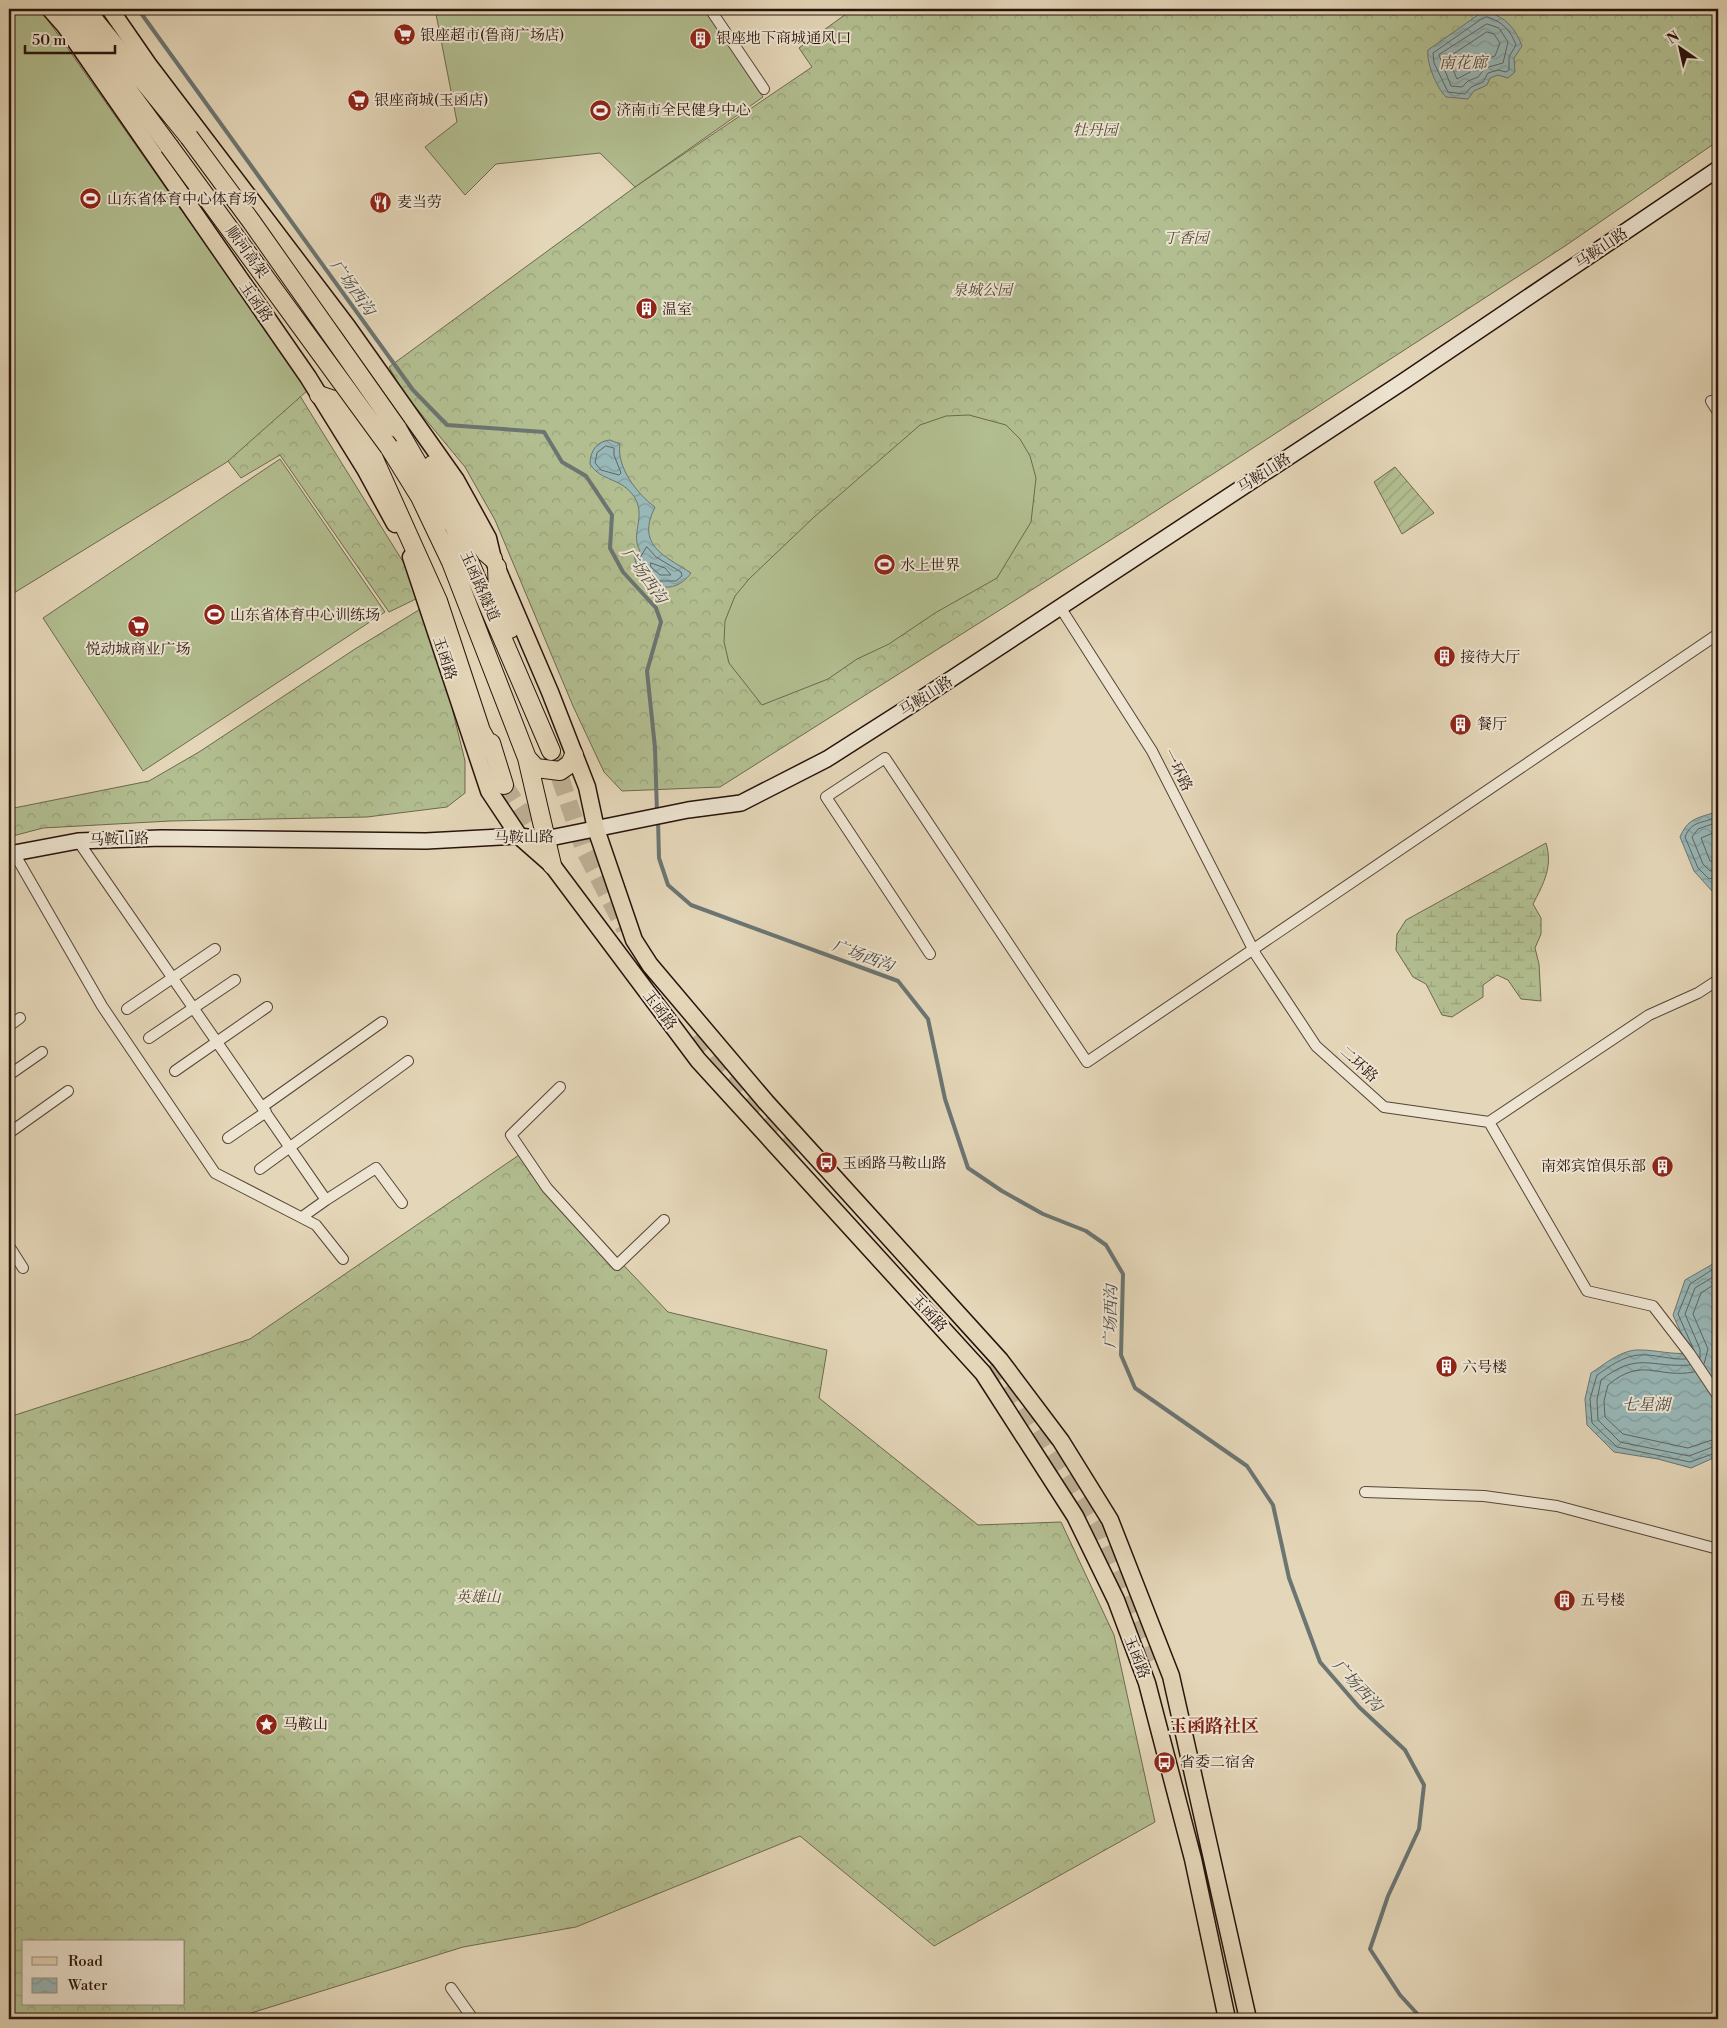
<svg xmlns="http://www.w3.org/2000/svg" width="1727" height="2028" viewBox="0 0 1727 2028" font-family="'Libre Bodoni','Noto Serif SC',serif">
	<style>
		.forest { fill: url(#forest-crowns); stroke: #6d684e; fill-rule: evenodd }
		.wetland { fill: url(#wetland-marsh); stroke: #6d684e }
		.garden { fill: url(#garden-furrows); stroke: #6d684e }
		.pitch { fill: #b2be90; stroke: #6d684e }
		.water { fill: url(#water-waves); stroke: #6b7572 }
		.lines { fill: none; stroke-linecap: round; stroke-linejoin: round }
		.shore { stroke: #606561; stroke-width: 1 }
		.stream { stroke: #6b7572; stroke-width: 4 }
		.trunk-tunnel { stroke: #beaf95; stroke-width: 18; stroke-dasharray: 18 9; stroke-linecap: butt }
		.minor-casing { stroke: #574436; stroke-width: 12 }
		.secondary-casing { stroke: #28130b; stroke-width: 18 }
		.primary-casing { stroke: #28130b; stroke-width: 19 }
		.trunk-casing { stroke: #28130b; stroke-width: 20 }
		.minor { stroke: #ede4d1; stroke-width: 10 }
		.secondary { stroke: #ede4d1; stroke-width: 15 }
		.primary { stroke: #e4d6b8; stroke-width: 16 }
		.trunk { stroke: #e4d6b8; stroke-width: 18 }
		.trunk-bridge-casing { stroke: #28130b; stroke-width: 20; stroke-linecap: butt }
		.trunk-bridge { stroke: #e4d6b8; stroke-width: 18 }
		.labels { text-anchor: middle; stroke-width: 4; stroke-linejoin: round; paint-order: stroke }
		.poi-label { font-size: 15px; fill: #28130b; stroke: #ede4d1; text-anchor: start }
		.park-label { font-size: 15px; font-style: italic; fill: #514633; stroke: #ede4d1 }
		.street-label { font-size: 15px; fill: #28130b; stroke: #ede4d1 }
		.water-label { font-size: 16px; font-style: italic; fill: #4f4c47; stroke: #ede4d1 }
		.quarter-label { font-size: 18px; font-weight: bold; fill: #7a1f14; stroke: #ede4d1 }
	</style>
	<defs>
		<pattern id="forest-crowns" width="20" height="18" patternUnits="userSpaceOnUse" patternTransform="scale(1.25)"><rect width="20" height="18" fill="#b2be90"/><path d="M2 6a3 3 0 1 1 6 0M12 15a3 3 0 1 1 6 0" fill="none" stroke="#99a27b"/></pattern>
		<pattern id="wetland-marsh" width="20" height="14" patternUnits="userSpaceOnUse" patternTransform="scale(1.25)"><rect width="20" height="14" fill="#b2be90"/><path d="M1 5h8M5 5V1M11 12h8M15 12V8" fill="none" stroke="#99a27b"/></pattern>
		<pattern id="garden-furrows" width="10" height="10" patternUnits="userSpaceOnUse" patternTransform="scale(1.25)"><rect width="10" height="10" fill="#b2be90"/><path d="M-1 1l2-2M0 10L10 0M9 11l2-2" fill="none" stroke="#99a27b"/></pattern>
		<pattern id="water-waves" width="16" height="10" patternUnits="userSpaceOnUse" patternTransform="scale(1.25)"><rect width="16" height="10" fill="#98b7b7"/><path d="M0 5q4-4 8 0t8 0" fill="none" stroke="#839c9c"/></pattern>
	</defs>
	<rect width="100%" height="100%" fill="#e4d6b8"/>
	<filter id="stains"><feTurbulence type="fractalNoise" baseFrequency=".004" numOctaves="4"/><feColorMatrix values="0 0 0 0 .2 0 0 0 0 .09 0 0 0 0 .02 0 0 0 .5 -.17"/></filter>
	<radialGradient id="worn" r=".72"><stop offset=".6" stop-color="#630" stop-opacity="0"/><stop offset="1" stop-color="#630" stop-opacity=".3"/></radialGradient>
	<!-- forest -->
	<path class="forest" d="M853,9H1718V141L1565,246L1131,527L720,787L622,791L604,772L573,706L495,520L465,467L403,392L389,367L635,187L812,67L799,48Z
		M295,388L420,589L422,596L389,612L280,455L241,478L220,451Z
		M427,605L465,761V793L447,807L367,817L170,821L43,828L9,837V809L149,781L199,752L355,649Z
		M519,1155L668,1312L827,1350L819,1398L978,1525L1061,1522L1114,1635L1155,1822L934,1946L800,1836L576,1927L463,1947L232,2019H9V1417L250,1339ZM24,1942H184V2004H24Z"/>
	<!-- wetland -->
	<path class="wetland" d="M1546,843C1553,866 1544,883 1533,904L1541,918V934L1535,948L1539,964L1541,1001L1521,999L1508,980L1497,975L1483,985V997L1452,1017L1442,1015L1426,984L1413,977L1396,950L1397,934L1406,920Z"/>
	<!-- garden -->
	<path class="garden" d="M1395,467L1434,513L1402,534L1374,482Z"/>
	<!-- pitch -->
	<path class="pitch" d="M9,9H40L308,390L227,462L9,596Z
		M435,9H704L763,97L635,187L600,153L496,164L465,195L425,147L457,122Z
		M969,415L1006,425L1020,439L1030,456L1036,478L1031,522L997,578L935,613L889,644L857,659L828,679L762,705L729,663L724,642L725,621L735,596L749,579L813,518L920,425L946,416Z
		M280,459L385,612L143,771L43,618Z"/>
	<!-- water -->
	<path class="water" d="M1487,12C1506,17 1515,28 1522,46L1514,58L1515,72L1508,78L1498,75L1490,78L1487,85L1474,91L1468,99L1446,97C1437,88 1426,63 1428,50L1478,15Z
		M610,440L620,444C616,467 638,495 655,507C636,545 663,555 691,573C672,600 639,585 634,555L640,551C630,534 646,518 635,498C622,477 601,482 590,464C590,451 597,441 610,440Z
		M1718,797V876L1712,891L1694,871L1680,837C1687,820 1696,818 1713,813Z
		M1718,1261V1456L1691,1468L1658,1459L1614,1452L1587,1425L1585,1399L1591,1373C1605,1364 1622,1349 1640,1350C1657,1350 1672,1355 1690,1353L1673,1315L1685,1280Z"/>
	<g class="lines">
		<!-- shore -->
		<path class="shore" d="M1487,17C1502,21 1511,31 1516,45L1509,57V70L1506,72L1498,70L1488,73L1483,82L1471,87L1465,94L1448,92L1434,63L1433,53L1480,20Z
			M1487,24L1499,28L1508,42L1503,63L1485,68L1478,77L1468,81L1462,87L1451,86L1439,55Z
			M1487,32L1494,34L1500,43L1495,56L1481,61L1472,71L1457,79L1448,58Z
			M606,446L614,448V455L621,473L619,475L601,470L595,463L597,453Z
			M647,547L656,557L681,572L682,576L676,581H657L646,572L639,560Z
			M651,563L665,568L671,575H660L651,567Z
			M1718,813C1711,826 1693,816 1685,837L1698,868L1709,879L1718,876
			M1718,822L1698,829L1692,837L1703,864L1710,871L1718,870
			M1718,831L1701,838L1710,861L1718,862
			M1693,1348L1678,1314L1690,1284L1718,1266
			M1700,1358V1349L1685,1314L1695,1288L1718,1274
			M1686,1359C1670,1360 1655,1354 1639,1355C1623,1356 1609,1367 1597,1375L1590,1399L1592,1423L1617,1447L1690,1462L1718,1452
			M1704,1364L1708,1349L1693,1314L1701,1293L1718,1282
			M1690,1365C1650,1368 1638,1351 1601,1380L1597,1400L1598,1420L1620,1442L1689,1456L1718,1445
			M1694,1372C1657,1379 1643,1356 1608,1385L1604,1401L1605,1417L1623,1434L1688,1448L1718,1438"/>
		<!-- stream -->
		<path class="stream" d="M138,9L413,390L447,425L544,432L562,462L586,476L612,515L610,548L623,572L656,608L661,622L647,671L655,748L657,813
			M658,820L659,858L668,885L691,905L898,981L928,1019L945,1099L968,1168L1002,1191L1043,1214L1086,1231L1106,1245L1123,1274L1121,1355L1135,1388L1247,1466L1273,1505L1289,1578L1320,1662L1359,1707L1405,1750L1424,1785L1419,1829L1388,1896L1370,1949L1400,1995L1422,2019"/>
		<!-- trunk-tunnel -->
		<path class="trunk-tunnel" d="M551,751L585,851L625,929
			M504,785L546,850
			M699,1033L729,1074L801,1152
			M993,1363L1098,1524L1156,1659"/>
		<defs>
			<path id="minor" d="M710,9L764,89
				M1711,401L1718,412
				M1060,607L1152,751L1256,955L1316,1046L1384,1107L1489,1122
				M78,841L326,1200L302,1217
				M14,853L102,1006L215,1173L316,1225L343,1259
				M930,954L826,797L885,758L1087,1062L1718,634
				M1718,980L1698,993L1649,1015L1489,1122L1587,1291L1653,1306L1690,1354L1718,1396
				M127,1009L215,949
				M9,1026L20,1018
				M149,1038L235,980
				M175,1071L267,1007
				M9,1075L42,1052
				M560,1087L511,1135L547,1188L617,1265L664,1220
				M262,1107L382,1022
				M9,1133L68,1091
				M228,1138L266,1112
				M260,1169L408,1061
				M326,1200L376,1168L402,1203
				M9,1246L23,1268
				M1365,1492L1484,1496L1557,1506L1718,1549
				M451,1988L473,2019"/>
			<path id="secondary" d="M9,854L78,841L161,838L426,841L519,836L545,839L688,810L741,803L827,759L910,706L1404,381L1718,169"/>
			<path id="primary" d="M50,9L65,26L308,377L365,469L395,524
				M110,9L148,64L347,326L456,480L488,538L493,559L550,692L587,787L596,829L634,940L650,965L766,1102L1000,1360L1061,1441L1110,1520L1171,1676L1248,2019
				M411,557L489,791L519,836L552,865L698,1060L983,1373L1075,1516L1116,1600L1147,1683L1193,1859L1227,2019"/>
			<path id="trunk" d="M68,9L169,146
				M85,9L189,137
				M319,395L334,400L353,421L370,450L438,601L481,731L494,754
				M397,428L454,526L551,751
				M389,447L420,497L451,562L527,758L552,865
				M432,465L486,553L493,559
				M497,567L498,593L510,629
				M491,743L504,785
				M527,758L536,768L560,771L570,764L574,755"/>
		</defs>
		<!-- minor casing -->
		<use href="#minor" class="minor-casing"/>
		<!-- secondary casing -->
		<use href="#secondary" class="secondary-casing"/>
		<!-- primary casing -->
		<use href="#primary" class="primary-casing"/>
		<!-- trunk casing -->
		<use href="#trunk" class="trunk-casing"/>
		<!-- minor -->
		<use href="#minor" class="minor"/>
		<!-- secondary -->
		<use href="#secondary" class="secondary"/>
		<!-- primary -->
		<use href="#primary" class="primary"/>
		<!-- trunk -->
		<use href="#trunk" class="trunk"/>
		<defs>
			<path id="trunk-bridge" d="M189,137L251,221L397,428
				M169,146L389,447"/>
		</defs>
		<!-- trunk-bridge casing -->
		<use href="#trunk-bridge" class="trunk-bridge-casing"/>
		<!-- trunk-bridge -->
		<use href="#trunk-bridge" class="trunk-bridge"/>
	</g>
	<!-- icons -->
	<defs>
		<symbol id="supermarket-disc" viewBox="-11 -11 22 22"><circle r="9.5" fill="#8f2418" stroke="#ede4d1"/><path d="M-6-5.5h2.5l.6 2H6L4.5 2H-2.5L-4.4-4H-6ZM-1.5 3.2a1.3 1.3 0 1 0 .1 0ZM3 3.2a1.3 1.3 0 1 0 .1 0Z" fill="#fff"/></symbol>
		<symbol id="building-disc" viewBox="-11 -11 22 22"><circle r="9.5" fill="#8f2418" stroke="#ede4d1"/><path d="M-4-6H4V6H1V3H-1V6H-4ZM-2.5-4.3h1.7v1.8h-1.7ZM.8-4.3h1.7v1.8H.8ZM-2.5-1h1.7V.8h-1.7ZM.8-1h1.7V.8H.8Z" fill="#fff"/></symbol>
		<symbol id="stadium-disc" viewBox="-11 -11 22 22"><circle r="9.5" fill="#8f2418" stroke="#ede4d1"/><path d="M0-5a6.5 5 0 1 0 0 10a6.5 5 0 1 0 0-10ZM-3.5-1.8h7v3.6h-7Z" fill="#fff"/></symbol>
		<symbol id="restaurant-disc" viewBox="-11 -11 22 22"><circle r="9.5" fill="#8f2418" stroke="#ede4d1"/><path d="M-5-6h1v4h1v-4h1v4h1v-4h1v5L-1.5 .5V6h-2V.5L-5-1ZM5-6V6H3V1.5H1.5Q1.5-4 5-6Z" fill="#fff"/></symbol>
		<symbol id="bus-disc" viewBox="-11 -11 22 22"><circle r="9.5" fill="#8f2418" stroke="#ede4d1"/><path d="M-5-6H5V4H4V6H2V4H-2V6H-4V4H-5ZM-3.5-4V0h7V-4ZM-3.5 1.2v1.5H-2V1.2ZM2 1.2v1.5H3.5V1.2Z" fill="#fff"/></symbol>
		<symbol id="sight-disc" viewBox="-11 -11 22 22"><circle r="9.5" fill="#8f2418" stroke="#ede4d1"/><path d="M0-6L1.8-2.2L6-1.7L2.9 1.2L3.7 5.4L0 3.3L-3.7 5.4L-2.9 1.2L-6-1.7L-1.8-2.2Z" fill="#fff"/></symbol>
	</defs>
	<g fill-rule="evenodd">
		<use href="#supermarket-disc" x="392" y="22" width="25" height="25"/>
		<use href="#building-disc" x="688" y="26" width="25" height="25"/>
		<use href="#supermarket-disc" x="346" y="88" width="25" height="25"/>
		<use href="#stadium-disc" x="588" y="98" width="25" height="25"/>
		<use href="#stadium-disc" x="78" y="186" width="25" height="25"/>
		<use href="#restaurant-disc" x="368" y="190" width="25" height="25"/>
		<use href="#building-disc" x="634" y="296" width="25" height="25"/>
		<use href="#stadium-disc" x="872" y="552" width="25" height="25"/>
		<use href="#stadium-disc" x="202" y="602" width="25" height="25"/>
		<use href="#supermarket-disc" x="126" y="614" width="25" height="25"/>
		<use href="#building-disc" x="1432" y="644" width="25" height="25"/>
		<use href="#building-disc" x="1448" y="712" width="25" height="25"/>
		<use href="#bus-disc" x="814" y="1150" width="25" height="25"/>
		<use href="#building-disc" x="1650" y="1154" width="25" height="25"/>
		<use href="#building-disc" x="1434" y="1354" width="25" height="25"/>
		<use href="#building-disc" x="1552" y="1588" width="25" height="25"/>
		<use href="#sight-disc" x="254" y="1712" width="25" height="25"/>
		<use href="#bus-disc" x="1152" y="1750" width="25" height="25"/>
	</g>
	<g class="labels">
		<!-- poi labels -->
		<g class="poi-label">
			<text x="420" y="40">银座超市(鲁商广场店)</text>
			<text x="716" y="43">银座地下商城通风口</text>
			<text x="374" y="105">银座商城(玉函店)</text>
			<text x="616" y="115">济南市全民健身中心</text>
			<text x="107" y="204">山东省体育中心体育场</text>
			<text x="397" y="207">麦当劳</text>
			<text x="662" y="314">温室</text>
			<text x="900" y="570">水上世界</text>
			<text x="230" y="620">山东省体育中心训练场</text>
			<text x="138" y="654" text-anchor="middle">悦动城商业广场</text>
			<text x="1460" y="662">接待大厅</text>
			<text x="1477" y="729">餐厅</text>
			<text x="842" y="1168">玉函路马鞍山路</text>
			<text x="1646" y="1171" text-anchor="end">南郊宾馆俱乐部</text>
			<text x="1462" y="1372">六号楼</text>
			<text x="1580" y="1605">五号楼</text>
			<text x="283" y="1729">马鞍山</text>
			<text x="1180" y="1767">省委二宿舍</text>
		</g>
		<!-- park labels -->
		<g class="park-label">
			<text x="1095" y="135">牡丹园</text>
			<text x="1186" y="243">丁香园</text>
			<text x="982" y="295">泉城公园</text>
			<text x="478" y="1602">英雄山</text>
		</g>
		<!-- street labels -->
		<g class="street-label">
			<text transform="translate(1601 248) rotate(-34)" y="5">马鞍山路</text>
			<text transform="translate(247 252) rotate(54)" y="5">顺河高架</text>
			<text transform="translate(256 302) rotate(55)" y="5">玉函路</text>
			<text transform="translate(1264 473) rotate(-33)" y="5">马鞍山路</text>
			<text transform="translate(480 586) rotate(66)" y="5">玉函路隧道</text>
			<text transform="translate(445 658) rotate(72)" y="5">玉函路</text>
			<text transform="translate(926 696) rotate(-33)" y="5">马鞍山路</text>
			<text transform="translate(1178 770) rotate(63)" y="5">一环路</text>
			<text transform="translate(524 837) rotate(-1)" y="5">马鞍山路</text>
			<text transform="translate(119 839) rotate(-2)" y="5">马鞍山路</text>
			<text transform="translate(660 1010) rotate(53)" y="5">玉函路</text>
			<text transform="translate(1359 1064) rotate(42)" y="5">二环路</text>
			<text transform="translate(929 1313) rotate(47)" y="5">玉函路</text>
			<text transform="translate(1137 1657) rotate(69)" y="5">玉函路</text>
		</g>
		<!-- water labels -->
		<g class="water-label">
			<text x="1463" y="68">南花廊</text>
			<text transform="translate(353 287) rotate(54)" y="6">广场西沟</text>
			<text transform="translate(645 575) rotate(54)" y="6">广场西沟</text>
			<text transform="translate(863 955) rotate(20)" y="6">广场西沟</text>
			<text transform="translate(1110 1317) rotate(-89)" y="6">广场西沟</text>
			<text x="1646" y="1410">七星湖</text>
			<text transform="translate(1358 1685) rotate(47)" y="6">广场西沟</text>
		</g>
		<!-- quarter labels -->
		<g class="quarter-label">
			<text x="1214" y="1732">玉函路社区</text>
		</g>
	</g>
	<!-- margin -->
	<rect width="1727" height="2028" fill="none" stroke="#e4d6b8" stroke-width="30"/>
	<rect x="10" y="10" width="1707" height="2008" fill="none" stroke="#28130b" stroke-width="2.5"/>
	<rect x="15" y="15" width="1697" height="1998" fill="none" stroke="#28130b"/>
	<!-- legend -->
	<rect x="22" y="1940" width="162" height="65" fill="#ede4d1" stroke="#9e9082"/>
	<rect x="32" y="1957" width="25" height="8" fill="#e4d6b8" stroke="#9e9082"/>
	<text x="68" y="1966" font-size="15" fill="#28130b">Road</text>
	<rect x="32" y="1978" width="25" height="15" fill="url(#water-waves)" stroke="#9e9082"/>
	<text x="68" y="1990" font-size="15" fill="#28130b">Water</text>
	<!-- north arrow -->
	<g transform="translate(1680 48) rotate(326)" stroke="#ede4d1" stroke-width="4" paint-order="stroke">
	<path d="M0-4L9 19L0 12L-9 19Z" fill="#28130b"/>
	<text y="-8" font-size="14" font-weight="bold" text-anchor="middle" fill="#28130b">N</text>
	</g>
	<!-- scale -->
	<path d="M25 45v8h90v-8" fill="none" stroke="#28130b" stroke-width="2.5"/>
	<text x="32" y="45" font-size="15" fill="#28130b" stroke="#ede4d1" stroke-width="4" paint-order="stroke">50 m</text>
	<rect width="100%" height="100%" filter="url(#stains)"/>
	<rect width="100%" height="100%" fill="url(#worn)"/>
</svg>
